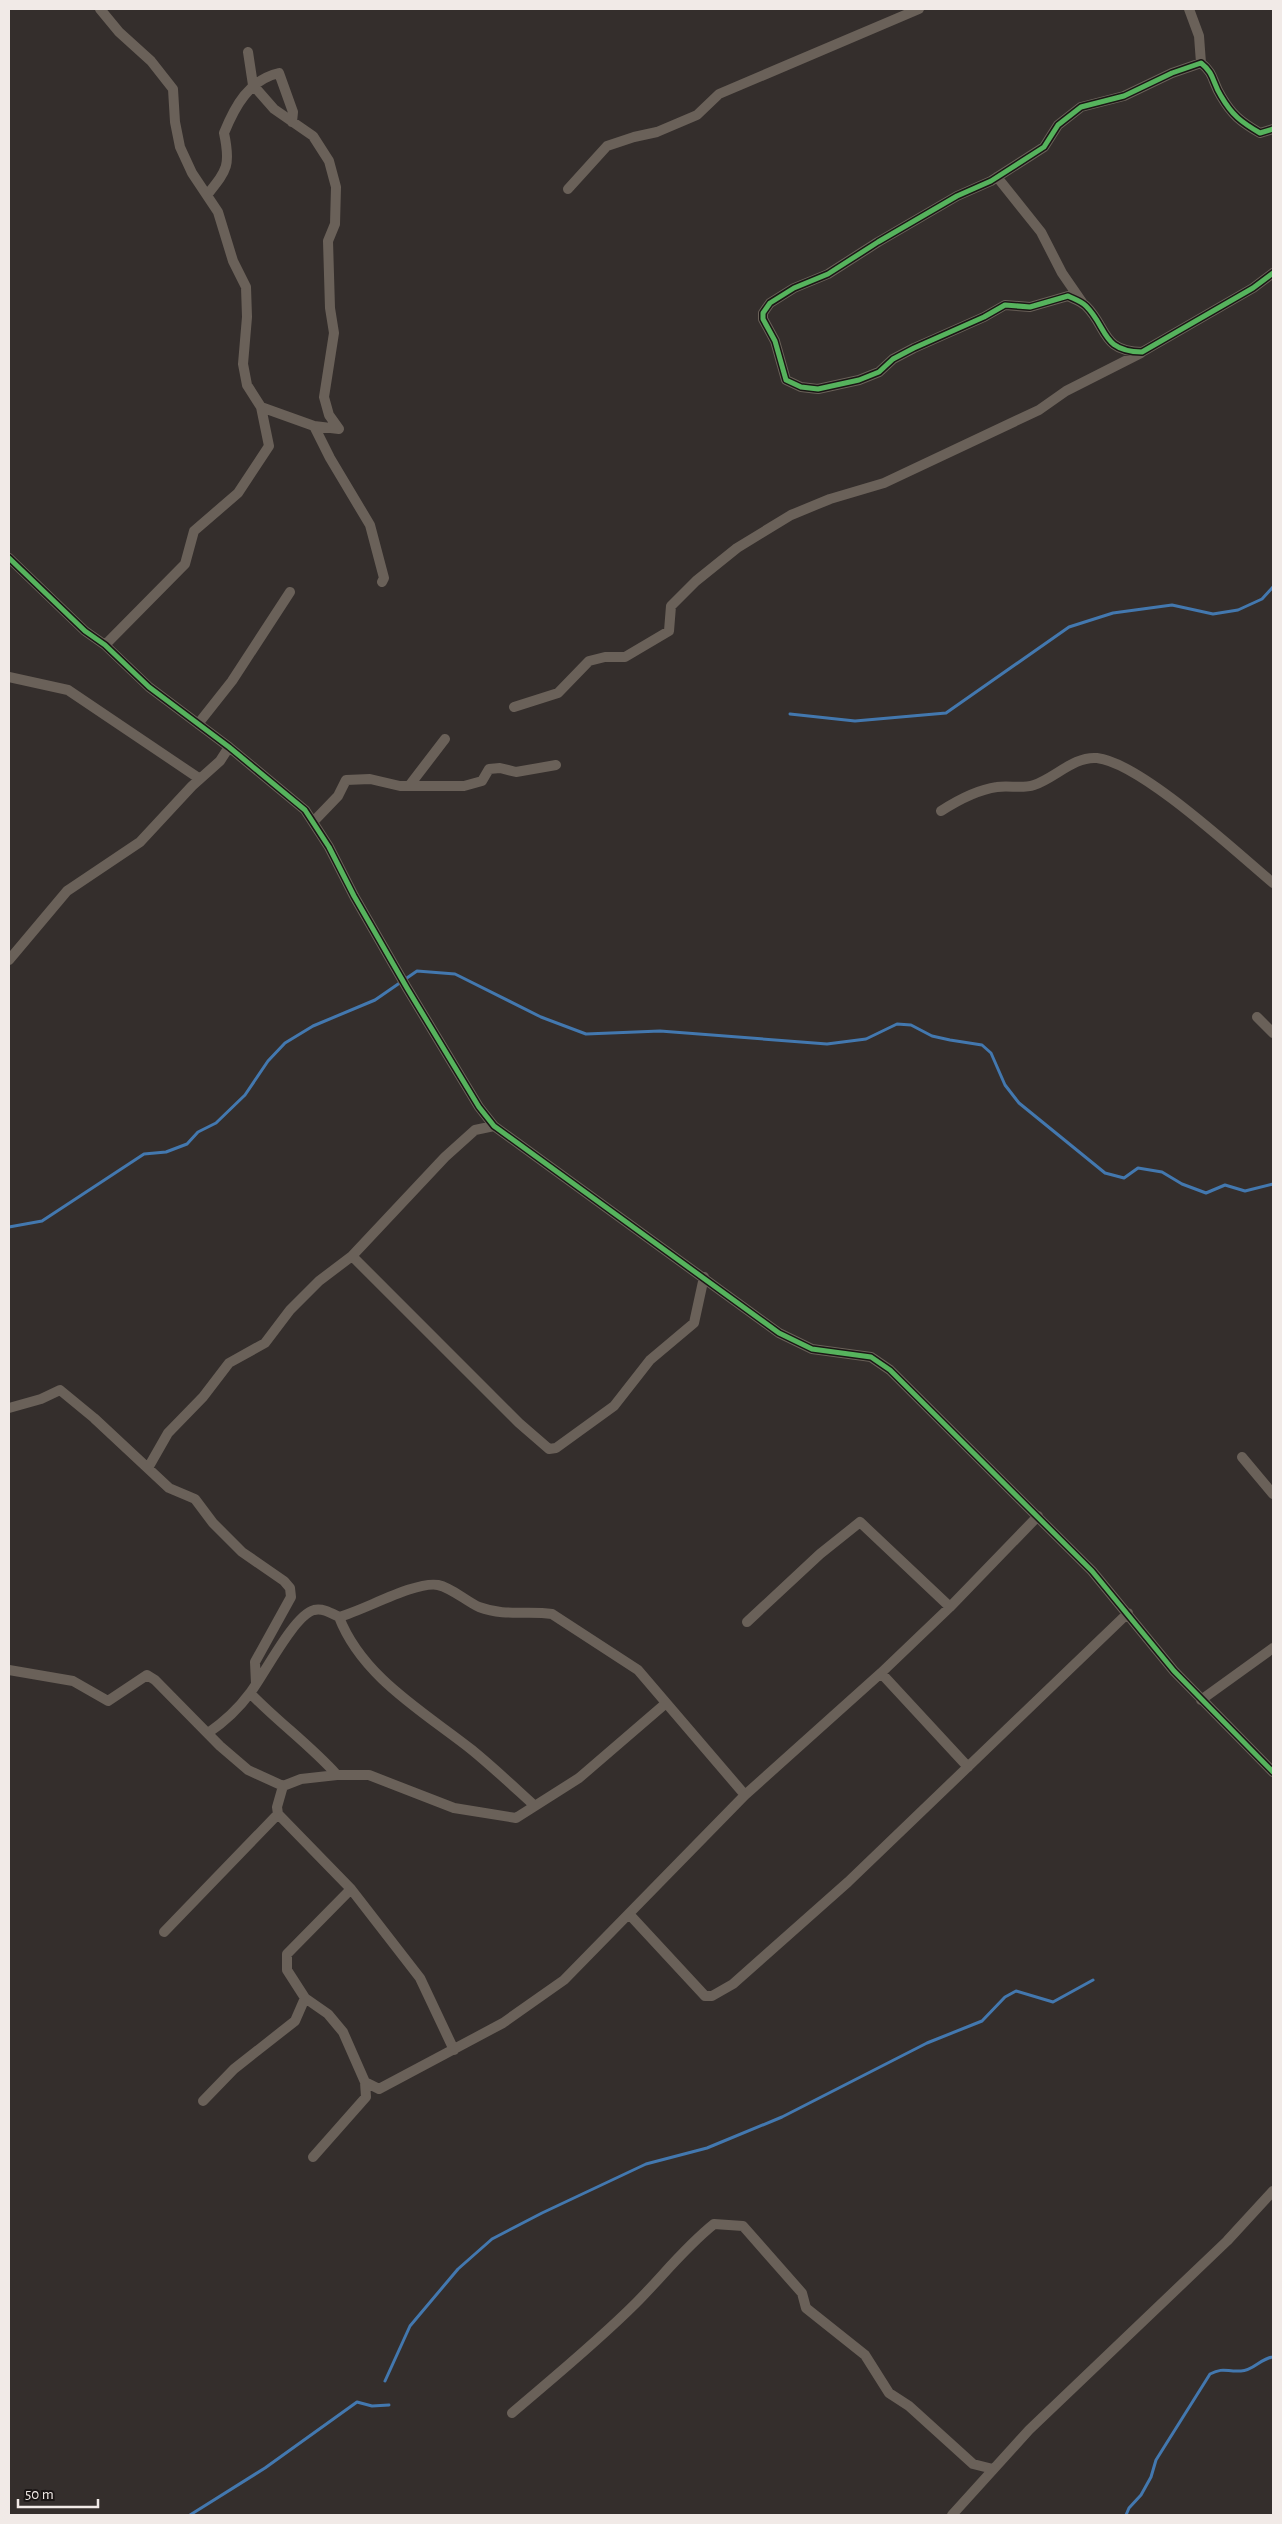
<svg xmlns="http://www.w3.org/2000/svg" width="1282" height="2524" viewBox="0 0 1282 2524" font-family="'Alegreya Sans',sans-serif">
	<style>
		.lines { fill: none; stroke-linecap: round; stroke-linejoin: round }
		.stream { stroke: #4378af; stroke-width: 3 }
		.minor { stroke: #6a6159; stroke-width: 10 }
		.cycleway-casing { stroke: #1b1615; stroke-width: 8 }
		.cycleway { stroke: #56b35d; stroke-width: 5 }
	</style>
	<rect width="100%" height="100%" fill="#342e2c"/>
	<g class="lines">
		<!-- stream -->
		<path class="stream" d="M790,714L855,721L946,713L1069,627L1113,613L1172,605L1213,614L1238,610L1262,599L1273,587
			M9,1227L42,1221L144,1154L166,1152L187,1144L198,1132L216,1123L245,1095L268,1061L285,1043L313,1026L375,1000L417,971L455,974L541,1017L586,1034L660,1031L827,1044L866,1039L897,1024L911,1025L932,1036L950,1040L982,1045L991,1053L1005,1085L1019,1103L1105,1173L1124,1178L1138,1168L1162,1172L1182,1184L1206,1193L1225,1185L1245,1191L1273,1184
			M385,2381L410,2326L458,2269L492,2239L542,2213L646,2164L707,2148L782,2117L927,2043L982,2021L1005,1997L1016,1991L1053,2002L1093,1980
			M190,2515L265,2468L357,2402L372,2406L389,2405
			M1126,2515L1129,2508L1141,2495L1151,2477L1156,2460L1210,2374C1224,2367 1226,2372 1241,2371C1253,2371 1261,2358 1273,2357"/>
		<!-- minor -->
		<path class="minor" d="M100,9L119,32L151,61L173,89L175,122L180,147L192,173L218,212L233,261L246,287L247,317L243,364L247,385L261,407L314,426L330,458L370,525L384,578L382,582
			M1189,9L1199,36L1201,63
			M248,52L253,85L274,109L313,136L329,161L336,187L335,224L328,241L330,308L334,333L324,397L329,415L339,429L314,426
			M1273,129L1260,133C1241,122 1232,115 1221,96C1212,82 1215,74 1201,63L1172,73L1124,96L1081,107L1058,125L1044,147L991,181L957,196L878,242L828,274L794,288L770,303L763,313V319L775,341L786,380L801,387L818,389L859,380L879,372L893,359L914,348L984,317L1005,305L1030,307L1068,296C1074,299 1081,301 1086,306C1108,328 1101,351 1142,352L1253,288L1273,273
			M997,177L1041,232L1062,273L1082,302
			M568,189L607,146L634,137L657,132L697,115L719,94L919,9
			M207,195C227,170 231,166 224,133C235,106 249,80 279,73L293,112L292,122
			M9,558L85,631L105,645L149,687L229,747L305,810L329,847L354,896L407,988L479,1107L494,1126L779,1333L812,1349L871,1357L890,1370L1092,1571L1174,1671L1273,1772
			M105,645L185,564L194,531L238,493L269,446L261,407
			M9,677L68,690L200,779
			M514,707L558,693L589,661L605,657H625L669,631L671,606L696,581L737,548L791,515L830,499L884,483L1039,410L1066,391L1141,353
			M198,724L232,681L290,592
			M409,786L445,739
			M941,811C958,800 976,790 997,787C1009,785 1022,789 1034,785C1055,778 1074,756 1097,758C1141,763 1236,852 1273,883
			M313,822L338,796L346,780L370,779L400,786H464L482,781L489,769L500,768L516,772L556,765
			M9,960L67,891L140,842L192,786L220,761L229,747
			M1257,1017L1273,1033
			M352,1256L519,1423L549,1449L556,1448L614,1406L650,1360L694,1323L704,1277
			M9,1408L41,1399L60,1390L94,1418L169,1488L195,1499L213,1523L242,1552L284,1581L290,1588L291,1597L255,1662L256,1684
			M1242,1457L1273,1494
			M148,1468L168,1433L203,1397L229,1363L265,1343L290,1310L319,1281L352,1256L445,1157L475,1130L494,1126
			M339,1617C365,1610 415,1581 438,1585C452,1588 466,1601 479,1607C506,1617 527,1610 552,1614L638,1670L745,1795
			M747,1622L820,1554L860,1522L950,1607
			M9,1670L73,1681L108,1701L147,1675L155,1680L220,1746L248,1770L283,1786L301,1779L337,1775H369L454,1808L516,1818L579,1778L665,1704
			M881,1673L968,1767
			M250,1693C278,1722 310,1745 337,1775
			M1201,1700L1273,1648
			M208,1733C224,1722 239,1708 250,1693C264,1675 294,1615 314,1610C323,1608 331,1613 339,1617C362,1677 424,1712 472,1750C494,1768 514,1787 535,1806
			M278,1814L351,1889L420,1978L454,2050
			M351,1889L287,1954V1970L305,1998L328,2014L343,2032L365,2082L379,2089L503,2023L564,1980L745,1795L881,1673L950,1607L1038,1516
			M629,1914L705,1996H712L733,1984L848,1882L1128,1613
			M164,1932L278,1814L277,1807L283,1786
			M203,2101L234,2069L295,2021L305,1998
			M313,2157L366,2097L365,2082
			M512,2413C554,2377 597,2342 636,2303C662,2277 684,2248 714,2224L743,2226L802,2293L806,2308L865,2355L889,2393L909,2406L973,2464L993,2469
			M952,2515L1029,2430L1227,2241L1273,2191"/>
		<defs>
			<path id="cycleway" d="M1273,129L1260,133C1241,122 1232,115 1221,96C1212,82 1215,74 1201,63L1172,73L1124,96L1081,107L1058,125L1044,147L991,181L957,196L878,242L828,274L794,288L770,303L763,313V319L775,341L786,380L801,387L818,389L859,380L879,372L893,359L914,348L984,317L1005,305L1030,307L1068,296C1074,299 1081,301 1086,306C1108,328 1101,351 1142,352L1253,288L1273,273
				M9,558L85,631L105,645L149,687L229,747L305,810L329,847L354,896L407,988L479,1107L494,1126L779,1333L812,1349L871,1357L890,1370L1092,1571L1174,1671L1273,1772"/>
		</defs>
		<!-- cycleway casing -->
		<use href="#cycleway" class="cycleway-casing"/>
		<!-- cycleway -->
		<use href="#cycleway" class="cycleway"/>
	</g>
	<!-- border -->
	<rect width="1282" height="2524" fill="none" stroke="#f1eae7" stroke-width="20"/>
	<!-- scale -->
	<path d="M18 2499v8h80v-8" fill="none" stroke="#f1eae7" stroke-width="2.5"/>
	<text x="25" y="2499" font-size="15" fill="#f1eae7" stroke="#1b1615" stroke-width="4" paint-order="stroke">50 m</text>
</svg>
